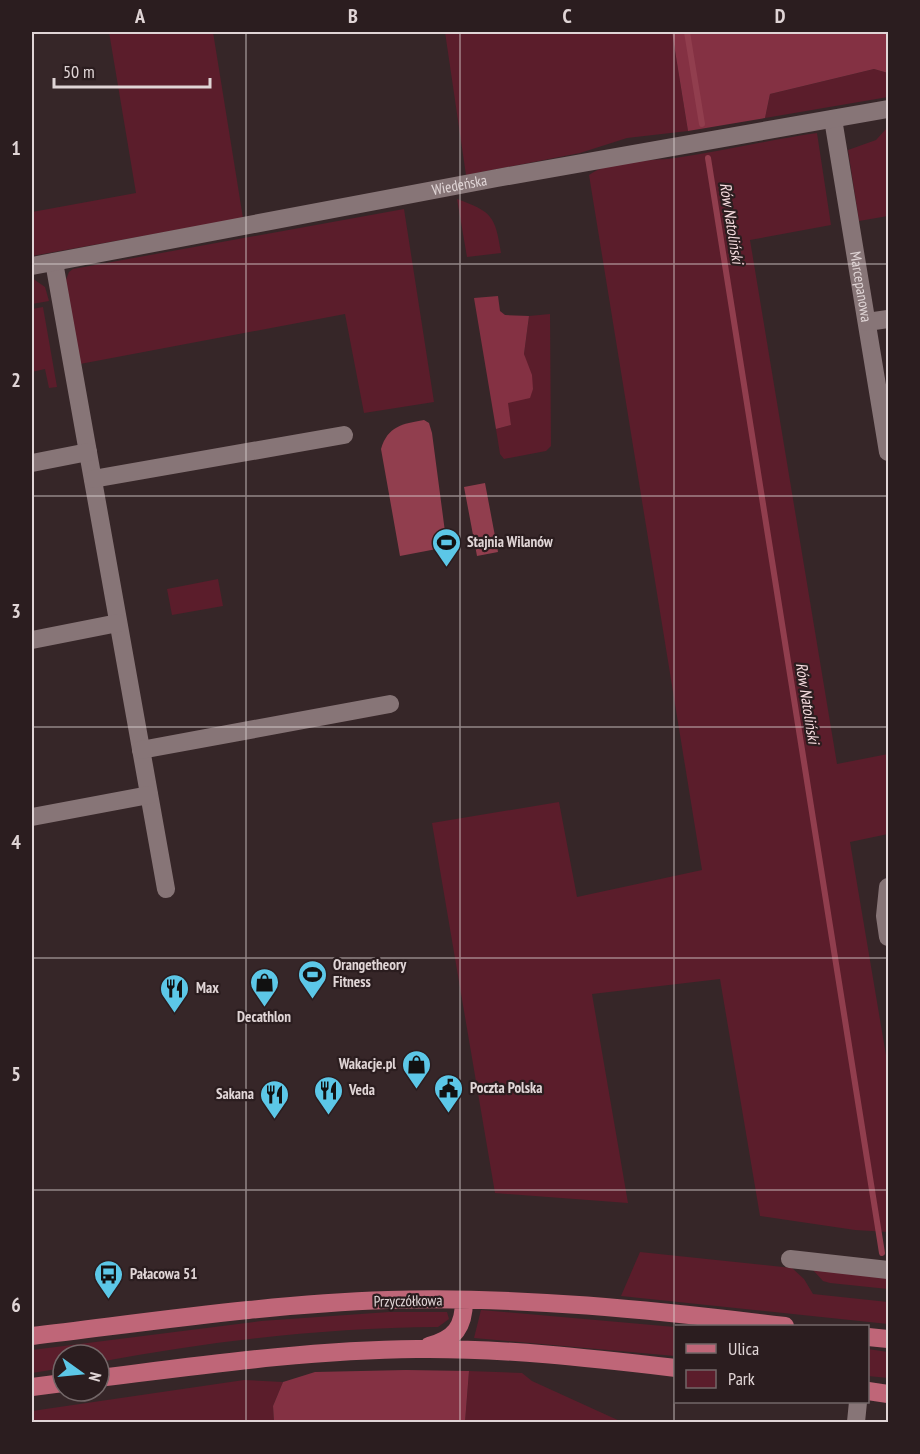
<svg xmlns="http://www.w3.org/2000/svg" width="920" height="1454" viewBox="0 0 920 1454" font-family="'PT Sans Narrow',sans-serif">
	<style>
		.green { fill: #5b1d2b }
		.forest { fill: #843143 }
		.water { fill: #913e4e }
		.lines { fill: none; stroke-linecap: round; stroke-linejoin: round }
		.stream { stroke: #913e4e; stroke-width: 6 }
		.minor { stroke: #877577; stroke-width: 18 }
		.major { stroke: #bf6678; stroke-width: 18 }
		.grid { fill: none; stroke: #e0d5d6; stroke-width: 1.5; stroke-opacity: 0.55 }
		.labels { text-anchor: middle; stroke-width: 4.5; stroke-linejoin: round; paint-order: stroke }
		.street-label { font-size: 15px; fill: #e0d5d6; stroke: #2b1d1f }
		.poi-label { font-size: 15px; font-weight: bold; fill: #e0d5d6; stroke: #2b1d1f; text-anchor: start }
		.water-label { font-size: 16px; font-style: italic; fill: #f6dcdf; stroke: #2b1d1f }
		.neatline { fill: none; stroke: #e0d5d6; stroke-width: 2 }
		.grid-label { font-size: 20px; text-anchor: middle; font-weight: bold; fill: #e0d5d6 }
	</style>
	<rect width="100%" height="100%" fill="#362628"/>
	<!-- green -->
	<path class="green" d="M109,32H213L243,218L32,256V212L136,193Z
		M445,32H672L688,131L627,138L580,153L466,175Z
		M874,69L888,73V97L765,118L770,94Z
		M886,129L888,216L859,221L848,150L876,140Z
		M817,133L831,225L750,240L837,764L888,754V834L850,842L888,1067V1232L855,1230L760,1216L720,979L592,994L628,1203L495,1193L432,823L559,802L577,897L702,870L589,175C614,158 646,162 675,158C722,151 769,140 817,133Z
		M457,199C492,212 495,215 501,253L467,257Z
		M404,209L434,402L364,413L345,314L80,364L65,282L69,272L73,269Z
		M32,278L45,287L49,301L32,304Z
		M43,307L57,387L49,388L45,369L32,372V309Z
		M550,314L551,446L546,451L504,459L500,454L496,429L511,425L507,403L533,389L524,354L529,316Z
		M218,579L223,606L172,615L167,589Z
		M640,1252L792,1268L804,1279L813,1294L888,1302V1324L621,1296Z
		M812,1269L888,1278V1289L830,1283L823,1281Z
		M481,1310L675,1327V1356L474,1338Z
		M389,1312H447L449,1319L438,1327C324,1328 211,1341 99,1362V1355H63V1368L32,1373V1350L261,1321Z
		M868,1349L888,1352V1378L868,1376Z
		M469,1371L522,1373L532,1381L622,1422H465Z
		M244,1380L283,1382L273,1406L274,1422H32V1411Z"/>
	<!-- forest -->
	<path class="forest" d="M672,32H888V73L874,69L770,94L765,118L688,131Z
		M498,296L500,311L505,315L529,316L524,354L532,375L533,389L530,398L508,403L511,425L496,429L474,298Z
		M406,1370L469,1371L465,1422H274L273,1406L283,1382L315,1372Z"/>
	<!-- water -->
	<path class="water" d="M424,420L429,423L432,433L447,547L400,556L381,449C388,426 402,424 424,420Z
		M485,483L498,552L477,556L464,487Z"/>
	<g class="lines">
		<!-- stream -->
		<path class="stream" d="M687,32L702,124
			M708,158L882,1253"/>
		<!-- minor -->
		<g class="minor">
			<path id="s1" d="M833,119L888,452"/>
			<path d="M54,262L166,889"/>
			<path id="s2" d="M32,266L497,178L888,109"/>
			<path d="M867,322L888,319"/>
			<path d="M32,463L88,452"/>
			<path d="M93,479L344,435"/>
			<path d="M32,640L118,623"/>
			<path d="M141,750L390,704"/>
			<path d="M32,817L149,795"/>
			<path d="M888,887L885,916L888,937"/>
			<path d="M790,1259L888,1270"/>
			<path d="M856,1422L858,1402"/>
		</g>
		<!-- major -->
		<path class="major" d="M32,1336C150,1322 268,1304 388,1300C520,1296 654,1310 785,1326
			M868,1337L888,1339
			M429,1346C455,1339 464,1327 464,1300
			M99,1378C204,1365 310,1350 417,1349C503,1348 590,1358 676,1368
			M32,1387L63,1383
			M868,1391L888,1394"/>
	</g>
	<!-- grid -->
	<path class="grid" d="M246,32V1422M460,32V1422M674,32V1422M32,264H888M32,496H888M32,727H888M32,958H888M32,1190H888"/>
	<!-- icons -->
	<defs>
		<symbol id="stadium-pin" viewBox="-11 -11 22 30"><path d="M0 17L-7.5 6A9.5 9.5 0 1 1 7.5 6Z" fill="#5cc7e7" stroke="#2b1d1f"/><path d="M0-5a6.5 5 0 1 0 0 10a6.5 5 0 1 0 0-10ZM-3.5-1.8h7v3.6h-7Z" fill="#111"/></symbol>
		<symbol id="shop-pin" viewBox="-11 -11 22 30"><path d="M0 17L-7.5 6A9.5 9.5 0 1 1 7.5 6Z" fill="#5cc7e7" stroke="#2b1d1f"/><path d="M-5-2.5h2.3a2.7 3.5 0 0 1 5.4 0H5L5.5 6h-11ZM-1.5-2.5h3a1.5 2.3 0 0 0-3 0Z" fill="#111"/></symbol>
		<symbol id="restaurant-pin" viewBox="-11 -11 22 30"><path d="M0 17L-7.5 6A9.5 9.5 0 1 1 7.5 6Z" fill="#5cc7e7" stroke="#2b1d1f"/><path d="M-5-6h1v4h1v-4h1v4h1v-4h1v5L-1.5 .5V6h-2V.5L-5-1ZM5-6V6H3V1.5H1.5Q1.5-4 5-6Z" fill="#111"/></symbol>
		<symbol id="civic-pin" viewBox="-11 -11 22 30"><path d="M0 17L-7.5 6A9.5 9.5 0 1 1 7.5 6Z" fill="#5cc7e7" stroke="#2b1d1f"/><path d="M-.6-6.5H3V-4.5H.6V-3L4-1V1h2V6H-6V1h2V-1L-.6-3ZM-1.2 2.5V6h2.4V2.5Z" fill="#111"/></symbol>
		<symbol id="bus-pin" viewBox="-11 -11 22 30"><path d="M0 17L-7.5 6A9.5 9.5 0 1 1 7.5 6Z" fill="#5cc7e7" stroke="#2b1d1f"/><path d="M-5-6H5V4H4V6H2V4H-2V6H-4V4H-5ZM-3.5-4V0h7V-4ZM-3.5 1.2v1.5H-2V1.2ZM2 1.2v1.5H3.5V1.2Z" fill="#111"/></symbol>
	</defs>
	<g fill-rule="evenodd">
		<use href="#stadium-pin" x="430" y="526" width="33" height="45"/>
		<use href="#stadium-pin" x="296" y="958" width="33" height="45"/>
		<use href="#shop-pin" x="248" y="966" width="33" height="45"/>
		<use href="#restaurant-pin" x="158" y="972" width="33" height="45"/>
		<use href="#shop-pin" x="400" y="1048" width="33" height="45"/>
		<use href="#civic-pin" x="432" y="1072" width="33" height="45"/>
		<use href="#restaurant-pin" x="312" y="1074" width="33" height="45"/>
		<use href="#restaurant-pin" x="258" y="1078" width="33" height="45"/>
		<use href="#bus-pin" x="92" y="1258" width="33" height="45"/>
	</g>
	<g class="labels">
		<!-- street labels -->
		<g class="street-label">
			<text dy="5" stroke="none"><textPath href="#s2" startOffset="435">Wiedeńska</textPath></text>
			<text dy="5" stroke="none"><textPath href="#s1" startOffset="170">Marcepanowa</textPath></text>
			<text transform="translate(408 1301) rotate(-1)" y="5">Przyczółkowa</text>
		</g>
		<!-- poi labels -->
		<g class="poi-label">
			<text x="467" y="547">Stajnia Wilanów</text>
			<text x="333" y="970">Orangetheory<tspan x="333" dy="17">Fitness</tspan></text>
			<text x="196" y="993">Max</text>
			<text x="264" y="1022" text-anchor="middle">Decathlon</text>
			<text x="396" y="1069" text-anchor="end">Wakacje.pl</text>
			<text x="470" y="1093">Poczta Polska</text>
			<text x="349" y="1095">Veda</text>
			<text x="254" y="1099" text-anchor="end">Sakana</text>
			<text x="130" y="1279">Pałacowa 51</text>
		</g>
		<!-- water labels -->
		<g class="water-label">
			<text transform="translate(732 223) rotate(81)" y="6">Rów Natoliński</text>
			<text transform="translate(808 703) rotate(81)" y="6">Rów Natoliński</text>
		</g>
	</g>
	<!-- border -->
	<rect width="920" height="1454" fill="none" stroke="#2b1d1f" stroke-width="66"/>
	<!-- legend -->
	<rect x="674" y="1325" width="195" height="78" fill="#2b1d1f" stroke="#736768" stroke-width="1.5"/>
	<rect x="686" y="1344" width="30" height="9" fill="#bf6678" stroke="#736768" stroke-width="1.5"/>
	<text x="728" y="1355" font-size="18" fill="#e0d5d6">Ulica</text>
	<rect x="686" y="1370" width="30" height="18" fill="#5b1d2b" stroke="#736768" stroke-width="1.5"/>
	<text x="728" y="1385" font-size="18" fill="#e0d5d6">Park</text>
	<!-- north arrow -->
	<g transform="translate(81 1373) rotate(105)"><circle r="28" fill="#2b1d1f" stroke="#736768" stroke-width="1.5"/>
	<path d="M0-4.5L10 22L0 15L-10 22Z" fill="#5cc7e7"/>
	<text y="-9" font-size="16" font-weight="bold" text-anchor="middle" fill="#e0d5d6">N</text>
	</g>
	<!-- scale -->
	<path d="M54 78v9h156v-9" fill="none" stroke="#e0d5d6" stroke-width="3"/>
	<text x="63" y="78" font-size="18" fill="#e0d5d6" stroke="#2b1d1f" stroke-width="4.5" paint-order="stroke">50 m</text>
	<rect x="33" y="33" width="854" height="1388" class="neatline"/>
	<g class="grid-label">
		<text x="140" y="23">A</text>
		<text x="353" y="23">B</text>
		<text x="567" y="23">C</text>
		<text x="780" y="23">D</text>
		<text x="16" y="155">1</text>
		<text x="16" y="387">2</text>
		<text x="16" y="618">3</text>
		<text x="16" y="849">4</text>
		<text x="16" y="1081">5</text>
		<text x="16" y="1312">6</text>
	</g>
</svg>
